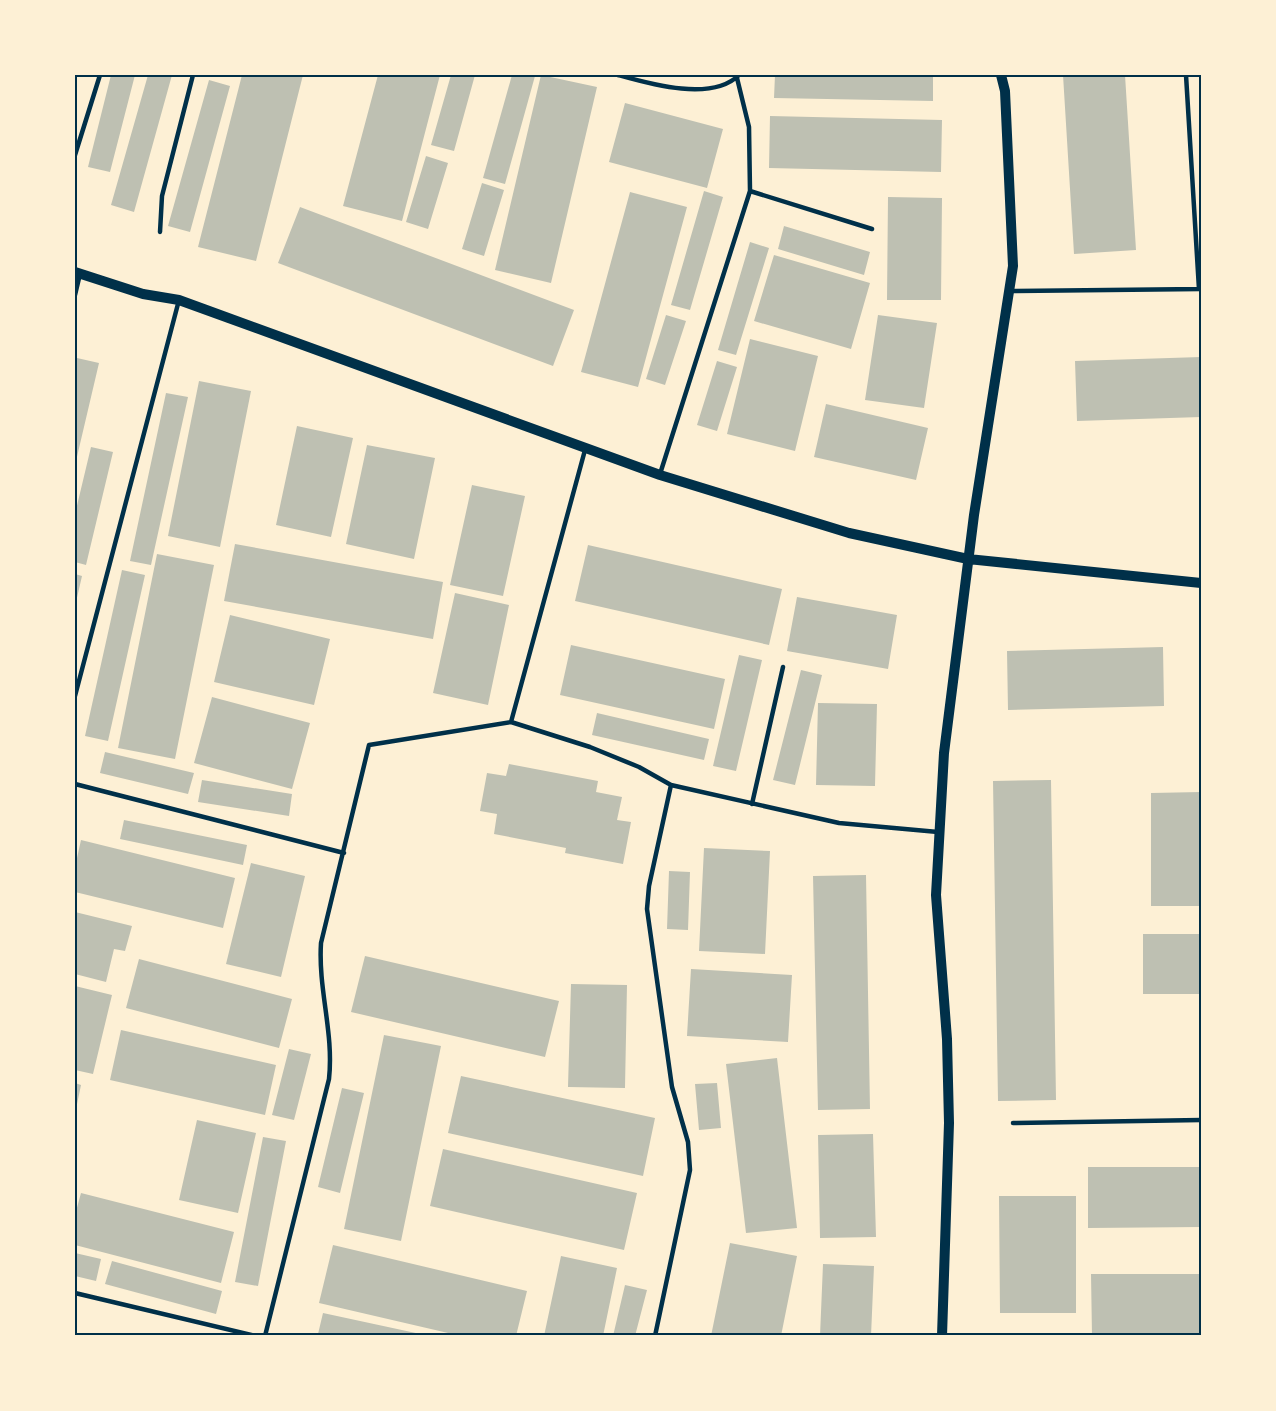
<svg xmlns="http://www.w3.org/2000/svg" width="1276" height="1411" viewBox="0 0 1276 1411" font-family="'Space Grotesk',sans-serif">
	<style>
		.building { fill: #bec0b2 }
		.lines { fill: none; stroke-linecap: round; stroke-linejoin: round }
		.service { stroke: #003049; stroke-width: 4.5 }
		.tertiary { stroke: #003049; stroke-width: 10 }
		.neatline { fill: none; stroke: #003049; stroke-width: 2 }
	</style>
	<rect width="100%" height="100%" fill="#fdf0d5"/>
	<!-- building -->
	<path class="building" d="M111,75H135L110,172L88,167Z
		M148,75H172L134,212L111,205Z
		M242,75H303L256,261L198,247Z
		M378,75H440L402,221L343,206Z
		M451,75H475L454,151L431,145Z
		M512,75L535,76L505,184L483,178Z
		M541,75L597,87L551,283L495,270Z
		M775,75H933V101L774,98Z
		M1063,75H1125L1136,250L1074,254Z
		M209,80L230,86L190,232L168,226Z
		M625,103L723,129L707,188L609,162Z
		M770,116L942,120L941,172L769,168Z
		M426,156L448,163L428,229L406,222Z
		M482,183L504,190L484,256L462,249Z
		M704,191L723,197L690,310L671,305Z
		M630,192L687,207L638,387L581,372Z
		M888,197L942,198L941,300H887Z
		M300,207L574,310L553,366L278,263Z
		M784,226L870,252L864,275L778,249Z
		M750,242L769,248L736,355L718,350Z
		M774,255L870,283L851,349L754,321Z
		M666,315L686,321L665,385L646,379Z
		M878,315L937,323L924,408L865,400Z
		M750,339L818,356L795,451L727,434Z
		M1201,357V417L1077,421L1075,361Z
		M77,358L99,363L76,461L75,366Z
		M717,361L737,367L717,431L697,425Z
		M199,381L251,391L220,547L168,536Z
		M166,393L188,397L151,565L130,561Z
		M826,404L928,428L916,480L814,457Z
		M297,426L353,438L331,537L276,525Z
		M367,445L435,458L414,559L346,544Z
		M91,447L113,452L86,565L75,562V514Z
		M472,485L525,496L503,596L450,585Z
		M235,544L443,582L433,639L224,601Z
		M588,545L782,589L769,645L575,601Z
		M157,554L214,565L175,759L118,748Z
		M122,570L145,575L108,741L85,736Z
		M75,574L82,576L76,602H75Z
		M455,593L509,605L488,705L433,693Z
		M797,597L897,615L888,669L787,651Z
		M230,615L330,639L314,705L214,682Z
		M571,645L725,679L714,729L560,695Z
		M1163,647L1164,706L1008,710L1007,651Z
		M739,655L762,660L736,771L713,766Z
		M801,670L822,675L795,785L773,780Z
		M212,697L310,723L292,789L194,763Z
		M818,703L877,704L875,786L816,785Z
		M597,713L709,739L704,760L592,735Z
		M105,752L194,773L188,794L100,773Z
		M509,764L598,781L596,792L622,797L617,820L631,822L623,864L565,853L566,848L494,834L497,814L480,811L487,773L506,776Z
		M202,780L292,794L289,816L198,802Z
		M1051,780L1056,1100L998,1101L993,781Z
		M1201,792V906H1151V793Z
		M124,820L247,845L243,865L120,839Z
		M81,840L235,878L223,928L75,892V867Z
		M704,848L770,851L765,954L699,951Z
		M251,863L305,876L281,977L226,964Z
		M669,871L690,872L688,930L667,929Z
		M866,875L870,1109L818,1110L813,876Z
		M75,912L132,926L125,951L114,949L106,982L75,974Z
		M1143,934H1201V994H1143Z
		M365,956L559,1001L545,1057L351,1012Z
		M139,959L292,999L279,1048L126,1008Z
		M691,969L792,975L788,1042L687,1036Z
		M571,984L627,985L625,1088L568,1087Z
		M75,986L112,995L93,1074L75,1070Z
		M121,1030L276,1065L265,1115L110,1080Z
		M384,1035L441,1046L401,1241L344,1229Z
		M289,1049L311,1054L294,1120L272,1115Z
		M777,1058L797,1228L746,1233L726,1064Z
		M461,1076L655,1118L643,1176L448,1133Z
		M75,1083L81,1085L76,1109H75Z
		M717,1083L721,1128L699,1130L695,1084Z
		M342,1088L364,1093L340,1193L318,1187Z
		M197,1120L256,1133L238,1213L179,1200Z
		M873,1134L876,1237L820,1238L818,1135Z
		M263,1137L286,1141L258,1286L235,1282Z
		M443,1149L637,1193L624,1250L430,1206Z
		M1088,1167H1201V1227L1088,1228Z
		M81,1193L234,1232L221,1283L75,1245V1215Z
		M999,1196H1076V1313H1000Z
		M730,1243L797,1256L781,1336H711Z
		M333,1245L527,1291L516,1336H461L319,1303Z
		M75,1253L101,1259L96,1281L75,1276Z
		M561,1256L617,1268L603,1336H544Z
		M112,1261L222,1291L216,1314L105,1284Z
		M823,1264L874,1266L871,1336H820Z
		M1091,1274H1201V1336H1092Z
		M625,1285L647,1290L635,1336H613Z
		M323,1313L425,1335V1336L318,1334Z"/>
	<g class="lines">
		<!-- service -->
		<path class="service" d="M618,75C650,84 712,102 739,75
			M1186,75L1199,289
			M75,155L100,75
			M750,191L872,229
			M160,232L162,196L193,75
			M1010,291L1201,289
			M75,295L80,274
			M660,474L750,191L749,127L737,78
			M75,696L179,300
			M511,722L585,450
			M75,784L344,853
			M752,804L783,667
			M1013,1123L1201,1120
			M75,1293L256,1336
			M265,1336L329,1079C334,1032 318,990 321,943L369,745L511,722L590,747L639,767L671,785L839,823L938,832
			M655,1336L690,1170L688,1142L672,1087L647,909L649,886L671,785"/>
		<!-- tertiary -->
		<path class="tertiary" d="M75,272L143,294L179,300L660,475L849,533L968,559L1201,583
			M942,1336L949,1123L947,1039L936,895L944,753L974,515L1013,266L1005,91L1001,75"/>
	</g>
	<!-- border -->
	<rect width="1276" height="1411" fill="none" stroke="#fdf0d5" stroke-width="153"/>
	<rect x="76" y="76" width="1124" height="1258" class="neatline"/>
</svg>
